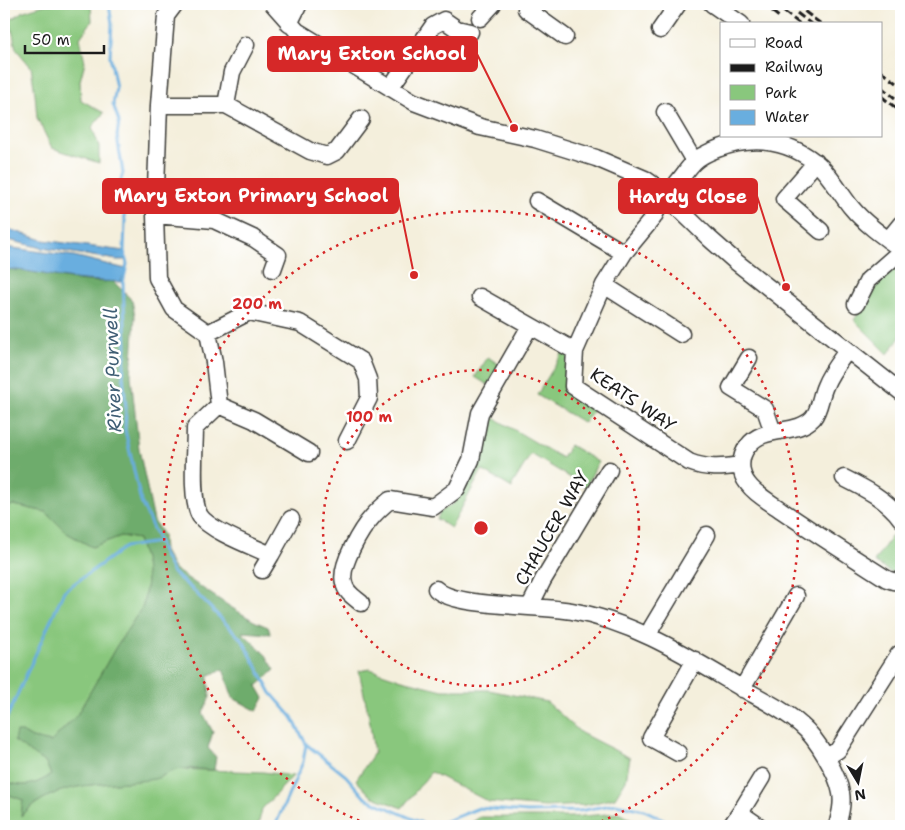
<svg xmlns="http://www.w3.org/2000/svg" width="905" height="830" viewBox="0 0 905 830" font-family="'Shantell Sans',sans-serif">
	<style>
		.green { fill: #89c77d; stroke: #52724c }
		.forest { fill: #6eac6c; stroke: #456444 }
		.water { fill: #69aedf; stroke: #42657e }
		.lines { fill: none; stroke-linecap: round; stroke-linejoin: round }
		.stream { stroke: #69aedf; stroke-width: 3 }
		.minor-casing { stroke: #3c3c39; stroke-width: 19 }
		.minor { stroke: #fff; stroke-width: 16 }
		.rail { stroke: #1c1c1c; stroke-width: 3; stroke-dasharray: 8 4; stroke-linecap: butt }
		.ring { fill: none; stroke: #d62828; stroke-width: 2.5; stroke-dasharray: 2.5 5 }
		.labels { text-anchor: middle; stroke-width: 5; stroke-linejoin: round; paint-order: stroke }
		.street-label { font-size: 18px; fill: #1c1c1c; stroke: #fff }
		.water-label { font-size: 19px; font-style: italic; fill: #3f5e74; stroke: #fff }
		.centre { fill: #d62828; stroke: #fff; stroke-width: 2.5 }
		.ring-label { font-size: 15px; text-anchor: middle; font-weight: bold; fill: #d62828; stroke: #fff; stroke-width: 5; stroke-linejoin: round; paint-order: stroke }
		.leader { fill: none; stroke: #d62828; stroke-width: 2 }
		.callout-dot { fill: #d62828; stroke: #fff; stroke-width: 2 }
		.callout { fill: #d62828; stroke: #d62828; stroke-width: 2 }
		.callout-label { font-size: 19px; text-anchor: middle; font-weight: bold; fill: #fff }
	</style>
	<rect width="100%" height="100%" fill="#fff"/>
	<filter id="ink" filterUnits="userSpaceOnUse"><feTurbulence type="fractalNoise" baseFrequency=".02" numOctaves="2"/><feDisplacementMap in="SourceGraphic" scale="10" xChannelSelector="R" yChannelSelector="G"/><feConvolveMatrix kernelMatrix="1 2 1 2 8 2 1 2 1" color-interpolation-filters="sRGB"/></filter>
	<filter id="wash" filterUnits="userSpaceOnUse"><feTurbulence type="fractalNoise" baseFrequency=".0096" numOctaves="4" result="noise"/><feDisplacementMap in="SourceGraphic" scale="20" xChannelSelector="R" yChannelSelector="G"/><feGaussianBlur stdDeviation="1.12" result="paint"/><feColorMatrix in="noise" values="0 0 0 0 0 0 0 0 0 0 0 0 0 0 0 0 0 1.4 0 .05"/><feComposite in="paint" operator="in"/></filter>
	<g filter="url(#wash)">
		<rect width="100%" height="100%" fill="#f4efdc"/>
		<!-- green -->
		<path class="green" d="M47,4H91L92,21L80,38L85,62L80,81L81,100L104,113L92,127L99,146V163L52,148L37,118L35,94L31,67L16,49L10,20L24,11Z
			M901,262V336L888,354L854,320L879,282Z
			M565,349L570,352L569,387L596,406L584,423L537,395Z
			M488,357L501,366L488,385L475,377Z
			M484,412L562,458L570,445L598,462L586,487L531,454L512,485V488L482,470L451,528L437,519L440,512L454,503L475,461Z
			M14,505L46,512L67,533L92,547L121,536L138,539L145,562L147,582L143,606L116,647L77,715L51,742L32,738L22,732L35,756L46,763L51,775C33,786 24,788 4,781V507Z
			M893,534L901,551V573L895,575L874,562Z
			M370,669L402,680L443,690H489L547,702L581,733L630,758L626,780L615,798L586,805L545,807L489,802L431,772L402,808L371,796L356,780L374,753L369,717L359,671Z
			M177,769L263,772L293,776L262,809L258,826H17L14,823L11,826H4V793L23,800L21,816C60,776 107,788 155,778C162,777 170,772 177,769Z
			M618,813L636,821L641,826H466L480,817H572Z"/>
		<!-- forest -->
		<path class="forest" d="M4,269C40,270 77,285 113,281L132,300L135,316L131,376L139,449L154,521L163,535L164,551L174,569L229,606L254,621L268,627L271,634L242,632L266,655L275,670L257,686L264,698L257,711L233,698L223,669L208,676L210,697L203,713L213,732L208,748L216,757L214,770C203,770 187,767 176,770C168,772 162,777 155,779C106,787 59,777 21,816L23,800L4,793V781C24,788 33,786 51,775L46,763L35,756L14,741L16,732H22L32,738L51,742L77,715L116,647L143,606L147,582L145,562L138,539L121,536L92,547L67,533L46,512L14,505L4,507Z"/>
		<!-- water -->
		<path class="water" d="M4,224L8,229L43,240L124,251L126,260H117L42,248L4,239Z
			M4,247L74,256L126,269L121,282C105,281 89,281 74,279C50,276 28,270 4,269Z"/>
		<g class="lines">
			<!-- stream -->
			<path class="stream" d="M109,4L112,24L110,56L116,88L113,104L119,122L117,136L123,173L119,186L125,220L124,251L127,264L123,283L126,347L123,375L126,408L125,430L141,502L159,542L162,552L173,573L192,589L243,641L271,693L292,717L306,744L346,776L365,798L429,826
				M4,724L64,591L125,547L159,542
				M275,826L303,762L306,744
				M434,826L479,808L527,812L579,811L616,804L644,810L678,826"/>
		</g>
	</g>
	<g filter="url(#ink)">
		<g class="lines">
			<defs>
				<path id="minor" d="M175,4L166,16L159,105L155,215L157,278L174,309L208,333L214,362L219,405L195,428C195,449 190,500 200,516C210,531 254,547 271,555L291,519
					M273,4L297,31L414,102L480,127L535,139L596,158L645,179L655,186
					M712,4L741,24
					M526,9L565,37
					M480,18L493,4
					M289,24L299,4
					M660,30L678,4
					M390,88L433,26L444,20L457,29L470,32
					M159,105H226L310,151L327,156L337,151L361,119
					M226,105L232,72L246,45
					M665,112L694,161
					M816,162L784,199L821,231
					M677,183C683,176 688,168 694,162C700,156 709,152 717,149C751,136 785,139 815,162C826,169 842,196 851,207C864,223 884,237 901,249
					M537,201L624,253
					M658,208L653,218L624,253L604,285L575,351L573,386L689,462C707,469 721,468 741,465
					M678,208L710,239L735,261L901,392
					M155,215L214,220L253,238L278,255L273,269
					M888,240L901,224
					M604,285L681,334
					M480,297L575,351
					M856,304L868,280L901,251
					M208,333L249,312L300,323L361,361L368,379L369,398L347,441
					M847,351C839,362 830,373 825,386C820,397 820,409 813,418C796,436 763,425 748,446C739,457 739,473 748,484C756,495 770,502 781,510C816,534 851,556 887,579L893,581L901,582
					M749,358L731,388L765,409L773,432
					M219,405L254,420L309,453
					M844,478C864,488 888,500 901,519
					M262,570L271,555
					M436,589C454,608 542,605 572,611C634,622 687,656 740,687C761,699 783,709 801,725C816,737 838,774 841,793C843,804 840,815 837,826
					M361,603C354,597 346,593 344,583C339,566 361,529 373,516C378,510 384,505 390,500L433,507L457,489L471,460L480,413L530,326
					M530,606L543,580L609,470
					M649,636L652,627L707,535
					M742,689L796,596
					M678,753L651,738L695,660
					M827,757L838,750L899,654
					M731,826L740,813
					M759,826L740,813L762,777"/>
			</defs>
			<!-- minor casing -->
			<use href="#minor" class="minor-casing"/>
			<!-- minor -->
			<use href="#minor" class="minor"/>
			<!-- rail -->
			<path class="rail" d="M763,4L780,18
				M774,4L800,24
				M795,4L821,24
				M797,13L811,24
				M881,71L901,86
				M881,87L895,98
				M881,96L901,112"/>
		</g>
	</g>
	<!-- distance rings -->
	<g class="ring">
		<circle cx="481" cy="528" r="158"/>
		<path d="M373 826A317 317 0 1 1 589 826"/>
	</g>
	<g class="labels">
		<!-- street labels -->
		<g class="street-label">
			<text transform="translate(633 400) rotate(34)" y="6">KEATS WAY</text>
			<text transform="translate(552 528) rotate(-60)" y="6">CHAUCER WAY</text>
		</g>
		<!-- water labels -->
		<g class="water-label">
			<text transform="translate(112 370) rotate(-92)" y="7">River Purwell</text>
		</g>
	</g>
	<circle cx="481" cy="528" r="8" class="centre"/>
	<g class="ring-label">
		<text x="257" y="309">200 m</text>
		<text x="369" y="422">100 m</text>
	</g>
	<!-- callouts -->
	<path class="leader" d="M514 128L477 54M414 275L398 196M786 287L757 196"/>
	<g class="callout-dot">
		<circle cx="514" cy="128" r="5"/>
		<circle cx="414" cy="275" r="5"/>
		<circle cx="786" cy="287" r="5"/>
	</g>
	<g class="callout">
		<rect x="268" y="37" width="209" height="34" rx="5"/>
		<rect x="103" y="179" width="295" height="34" rx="5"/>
		<rect x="619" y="179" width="138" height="34" rx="5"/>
	</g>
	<g class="callout-label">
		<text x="372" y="60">Mary Exton School</text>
		<text x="251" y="202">Mary Exton Primary School</text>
		<text x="688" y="203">Hardy Close</text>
	</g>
	<!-- margin -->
	<rect width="905" height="830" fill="none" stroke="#fff" stroke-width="20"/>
	<!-- legend -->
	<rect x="720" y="22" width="162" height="115" fill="#ffffff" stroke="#a4a4a4"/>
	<rect x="730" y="39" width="25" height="8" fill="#ffffff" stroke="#a4a4a4"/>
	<text x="765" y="48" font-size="15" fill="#1c1c1c">Road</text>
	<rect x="730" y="64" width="25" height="8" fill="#1c1c1c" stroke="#a4a4a4"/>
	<text x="765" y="72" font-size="15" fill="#1c1c1c">Railway</text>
	<rect x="730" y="85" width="25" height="15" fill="#89c77d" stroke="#a4a4a4"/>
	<text x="765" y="98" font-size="15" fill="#1c1c1c">Park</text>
	<rect x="730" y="110" width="25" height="15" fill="#69aedf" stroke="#a4a4a4"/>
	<text x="765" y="122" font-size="15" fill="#1c1c1c">Water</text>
	<!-- north arrow -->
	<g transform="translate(858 782) rotate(170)" stroke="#ffffff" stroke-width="4" paint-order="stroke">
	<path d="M0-4L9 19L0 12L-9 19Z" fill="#1c1c1c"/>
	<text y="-8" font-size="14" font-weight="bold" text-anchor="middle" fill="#1c1c1c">N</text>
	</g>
	<!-- scale -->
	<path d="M25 45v8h79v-8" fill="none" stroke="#1c1c1c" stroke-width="2.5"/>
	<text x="32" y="45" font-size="15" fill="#1c1c1c" stroke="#ffffff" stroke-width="4" paint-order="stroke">50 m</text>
</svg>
